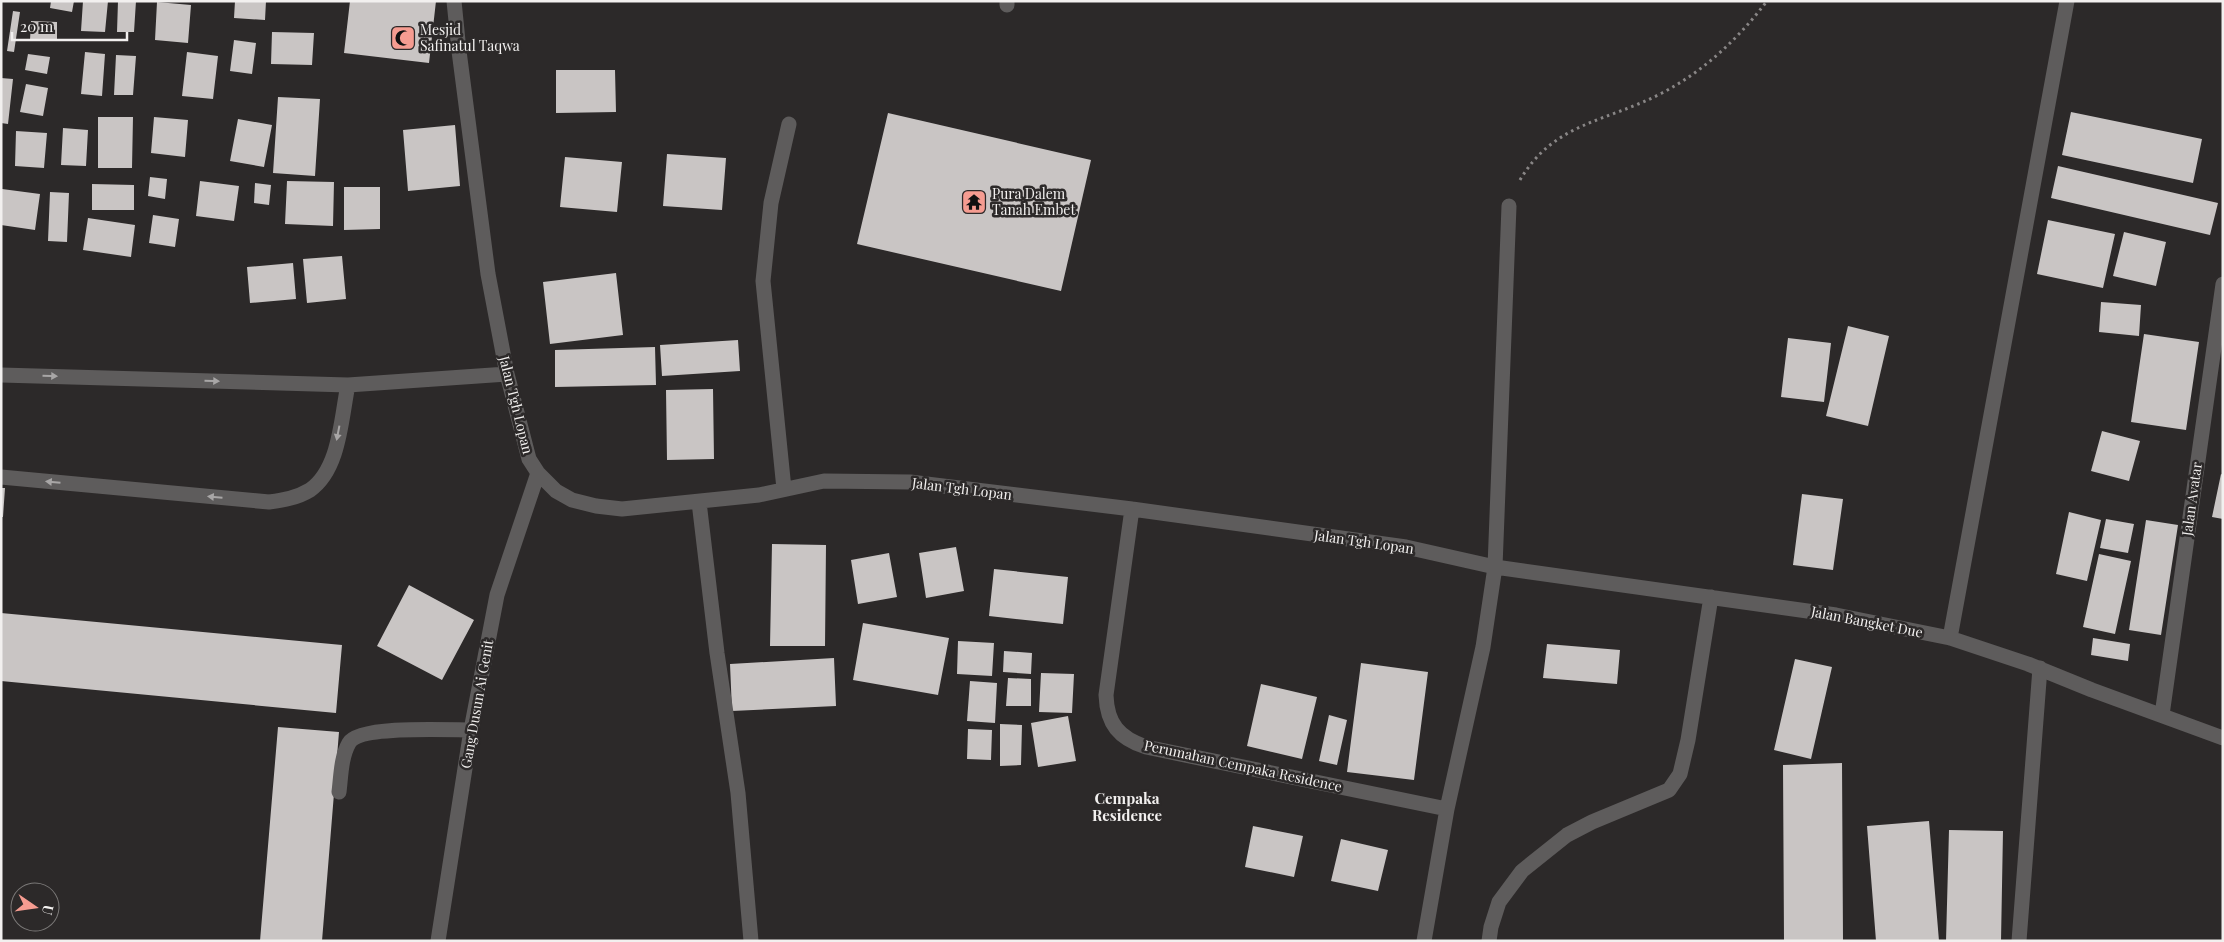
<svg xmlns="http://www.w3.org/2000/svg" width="2224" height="942" viewBox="0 0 2224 942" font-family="'Playfair Display',serif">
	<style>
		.building { fill: #c9c5c4 }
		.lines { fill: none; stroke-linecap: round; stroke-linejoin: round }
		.path { stroke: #898686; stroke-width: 3; stroke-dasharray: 2.5 4; stroke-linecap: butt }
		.minor { stroke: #5e5c5c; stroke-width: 15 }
		.oneway { fill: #a8a6a6 }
		.labels { text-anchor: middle; stroke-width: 5; stroke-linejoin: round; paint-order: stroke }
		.poi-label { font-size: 14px; fill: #f2f0ef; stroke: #2c2929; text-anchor: start }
		.street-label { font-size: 14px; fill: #f2f0ef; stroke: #2c2929 }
		.neighbourhood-label { font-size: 15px; font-weight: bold; fill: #f2f0ef; stroke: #2c2929 }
	</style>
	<rect width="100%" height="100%" fill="#2c2929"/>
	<!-- building -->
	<path class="building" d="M51,1H74L72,12L50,8Z
		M83,1H108L105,32L81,31Z
		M118,1H136L134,32H117Z
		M235,1H266L265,20L234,18Z
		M350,1H436L429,63L344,53Z
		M157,2L191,5L188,43L155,40Z
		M13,11L20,12L14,52L7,51Z
		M31,21L57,22V41L30,40Z
		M272,32L314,33L312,65L271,64Z
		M234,40L256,43L252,74L230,71Z
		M85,52L105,54L102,96L81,94Z
		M187,52L218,56L213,99L182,96Z
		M28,54L50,57L47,74L25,70Z
		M116,55L136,56L133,95H114Z
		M556,70H615L616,112L556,113Z
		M1,78L13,79L8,124L1,123Z
		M26,84L48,88L43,116L20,112Z
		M278,97L320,99L315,176L273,173Z
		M2071,112L2202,139L2193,183L2062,155Z
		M888,113L1091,160L1061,291L857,244Z
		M98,117H133L132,168H98Z
		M154,117L188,120L185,157L151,153Z
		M238,119L272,125L264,167L230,161Z
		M455,125L460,186L408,191L403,130Z
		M63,128L88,130L86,166L61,165Z
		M16,131L47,133L44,168L15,166Z
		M667,154L726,158L722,210L663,206Z
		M565,157L622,162L617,212L560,207Z
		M2058,166L2218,203L2210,235L2051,198Z
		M150,177L167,179L165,199L148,196Z
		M200,181L239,186L234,221L196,216Z
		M287,181L334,182L333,226L285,224Z
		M255,183L271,185L269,205L254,203Z
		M92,184L134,185V210H92Z
		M344,187H380V229L344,230Z
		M2,189L40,194L35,230L1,225Z
		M50,192L69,193L67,242L48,241Z
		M153,215L179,219L175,247L149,243Z
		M88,218L135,225L131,257L83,250Z
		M2048,220L2115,234L2103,288L2037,274Z
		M2124,232L2166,242L2156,286L2113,276Z
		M342,256L346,299L307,303L303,259Z
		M293,263L296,299L250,303L247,267Z
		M616,273L623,335L550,344L543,282Z
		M2101,302L2141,305L2139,336L2099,332Z
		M1848,326L1889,336L1868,426L1826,416Z
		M2144,334L2199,342L2186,430L2131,422Z
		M1788,338L1831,343L1824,402L1781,397Z
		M738,340L740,371L662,376L660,345Z
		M655,347L656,385L555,387V350Z
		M713,389L714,459L667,460L666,390Z
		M2102,431L2140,441L2129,481L2091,471Z
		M2221,474L2223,475V519L2212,517Z
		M1,488H5L3,517H1Z
		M1802,494L1843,499L1833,570L1793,565Z
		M2069,512L2101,520L2087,581L2056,574Z
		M2106,519L2134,524L2128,553L2100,548Z
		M2146,520L2178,525L2161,635L2129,630Z
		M772,544L826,545L825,646H770Z
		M956,547L964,591L926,598L919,553Z
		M889,553L897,597L858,604L851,560Z
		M2099,554L2131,561L2115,634L2083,627Z
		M994,569L1068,577L1063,624L989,616Z
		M409,585L474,620L442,680L377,646Z
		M1,613L342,645L336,713L1,681Z
		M863,623L949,638L938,695L853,680Z
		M2093,638L2130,644L2128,661L2091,655Z
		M958,641L994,643L992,676L957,674Z
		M1547,644L1620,650L1617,684L1543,678Z
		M1004,651L1032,653L1031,674L1003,672Z
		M834,658L836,706L732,711L730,664Z
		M1795,659L1832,667L1811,759L1774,750Z
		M1361,663L1428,672L1414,780L1347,772Z
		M1041,673L1074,674L1072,713L1039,712Z
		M1008,678L1031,679V706H1006Z
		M970,681L997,683L995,723L967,721Z
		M1261,684L1317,697L1302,759L1247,746Z
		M1329,715L1347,720L1337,765L1319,761Z
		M1068,716L1076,761L1038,767L1031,723Z
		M1000,724L1022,725L1021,765L1000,766Z
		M278,727L339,732L322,941H260Z
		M968,729L992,730L991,760L967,759Z
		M1842,763L1843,941H1784L1783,765Z
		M1929,821L1939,941H1876L1867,826Z
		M1253,826L1303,836L1294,877L1245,867Z
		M1949,830L2003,831L2001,941H1946Z
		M1341,839L1388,850L1378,891L1331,881Z"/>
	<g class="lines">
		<!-- path -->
		<path class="path" d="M1520,180C1554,122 1607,122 1662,93C1704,71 1738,39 1767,1"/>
		<!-- minor -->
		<path class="minor" d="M454,1L459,51L488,274L507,374L529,459L538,473L556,491L572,500L596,506L622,509L759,495L824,481L910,482L1132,509L1406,547L1495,567L1483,647L1447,809L1424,941
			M1007,5V1
			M1509,206L1495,567L1836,615L1950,638L2028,664L2092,690L2223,738
			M1,375L348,385L507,374
			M1,477L269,502C283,500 297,498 310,490C340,469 341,418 348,385
			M784,489L763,281L771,203L789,124
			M699,502L717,653L738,793L751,941
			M1132,509L1106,695C1107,724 1119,738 1146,747L1447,809
			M1950,638L2067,1
			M2162,715L2223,284
			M339,792C341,776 341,757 349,743C359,725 450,730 471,730
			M438,941L471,730L497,595L538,473
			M1489,941L1491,927L1499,902L1522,871L1567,835L1592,822L1669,790L1680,774L1688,740L1711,597
			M2019,941L2040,668"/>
	</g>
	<!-- one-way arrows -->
	<defs><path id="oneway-solid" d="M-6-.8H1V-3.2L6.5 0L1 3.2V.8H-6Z" transform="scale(1.25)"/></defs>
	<g class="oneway">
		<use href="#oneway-solid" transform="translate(50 376) rotate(2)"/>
		<use href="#oneway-solid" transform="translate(212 381) rotate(2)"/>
		<use href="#oneway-solid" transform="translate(338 433) rotate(101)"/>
		<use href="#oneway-solid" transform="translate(53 482) rotate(-175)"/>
		<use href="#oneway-solid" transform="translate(215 497) rotate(-175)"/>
	</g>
	<!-- icons -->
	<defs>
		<symbol id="mosque-square" viewBox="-11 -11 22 22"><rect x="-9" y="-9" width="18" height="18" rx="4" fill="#f59c91" stroke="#2c2929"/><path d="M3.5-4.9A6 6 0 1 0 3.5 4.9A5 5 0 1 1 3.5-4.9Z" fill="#111"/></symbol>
		<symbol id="temple-square" viewBox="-11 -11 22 22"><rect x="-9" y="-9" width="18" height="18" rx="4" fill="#f59c91" stroke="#2c2929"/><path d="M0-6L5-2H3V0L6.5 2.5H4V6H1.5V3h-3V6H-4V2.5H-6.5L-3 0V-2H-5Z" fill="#111"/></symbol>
	</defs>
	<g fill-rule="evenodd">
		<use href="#mosque-square" x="389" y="24" width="28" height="28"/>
		<use href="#temple-square" x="960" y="188" width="28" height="28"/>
	</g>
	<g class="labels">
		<!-- poi labels -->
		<g class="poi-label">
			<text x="420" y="35">Mesjid<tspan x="420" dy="16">Safinatul Taqwa</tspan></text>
			<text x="992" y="199">Pura Dalem<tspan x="992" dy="16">Tanah Embet</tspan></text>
		</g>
		<!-- street labels -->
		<g class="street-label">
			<text transform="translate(516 405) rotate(76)" y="5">Jalan Tgh Lopan</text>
			<text transform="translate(962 489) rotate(7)" y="5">Jalan Tgh Lopan</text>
			<text transform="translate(2192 499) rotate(-82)" y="5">Jalan Avatar</text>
			<text transform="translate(1364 542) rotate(8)" y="5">Jalan Tgh Lopan</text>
			<text transform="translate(1867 622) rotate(11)" y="5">Jalan Bangket Due</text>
			<text transform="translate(477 704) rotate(-80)" y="5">Gang Dusun Ai Genit</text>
			<text transform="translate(1243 766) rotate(12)" y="5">Perumahan Cempaka Residence</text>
		</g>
		<!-- neighbourhood labels -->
		<g class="neighbourhood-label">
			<text x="1127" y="804">Cempaka<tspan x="1127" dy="17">Residence</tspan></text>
		</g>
	</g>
	<!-- border -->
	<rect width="2224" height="942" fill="none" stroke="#f2f0ef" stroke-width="5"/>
	<!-- north arrow -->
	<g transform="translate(35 907) rotate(103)"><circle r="24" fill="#2c2929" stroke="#7b7978"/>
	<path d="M0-4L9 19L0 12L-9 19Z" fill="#f59c91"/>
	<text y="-8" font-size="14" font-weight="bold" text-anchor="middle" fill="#f2f0ef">U</text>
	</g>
	<!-- scale -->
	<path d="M12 32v8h115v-8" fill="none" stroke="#f2f0ef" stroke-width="2.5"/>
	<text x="20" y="32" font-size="15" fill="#f2f0ef" stroke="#2c2929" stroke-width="4" paint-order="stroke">20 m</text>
</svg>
